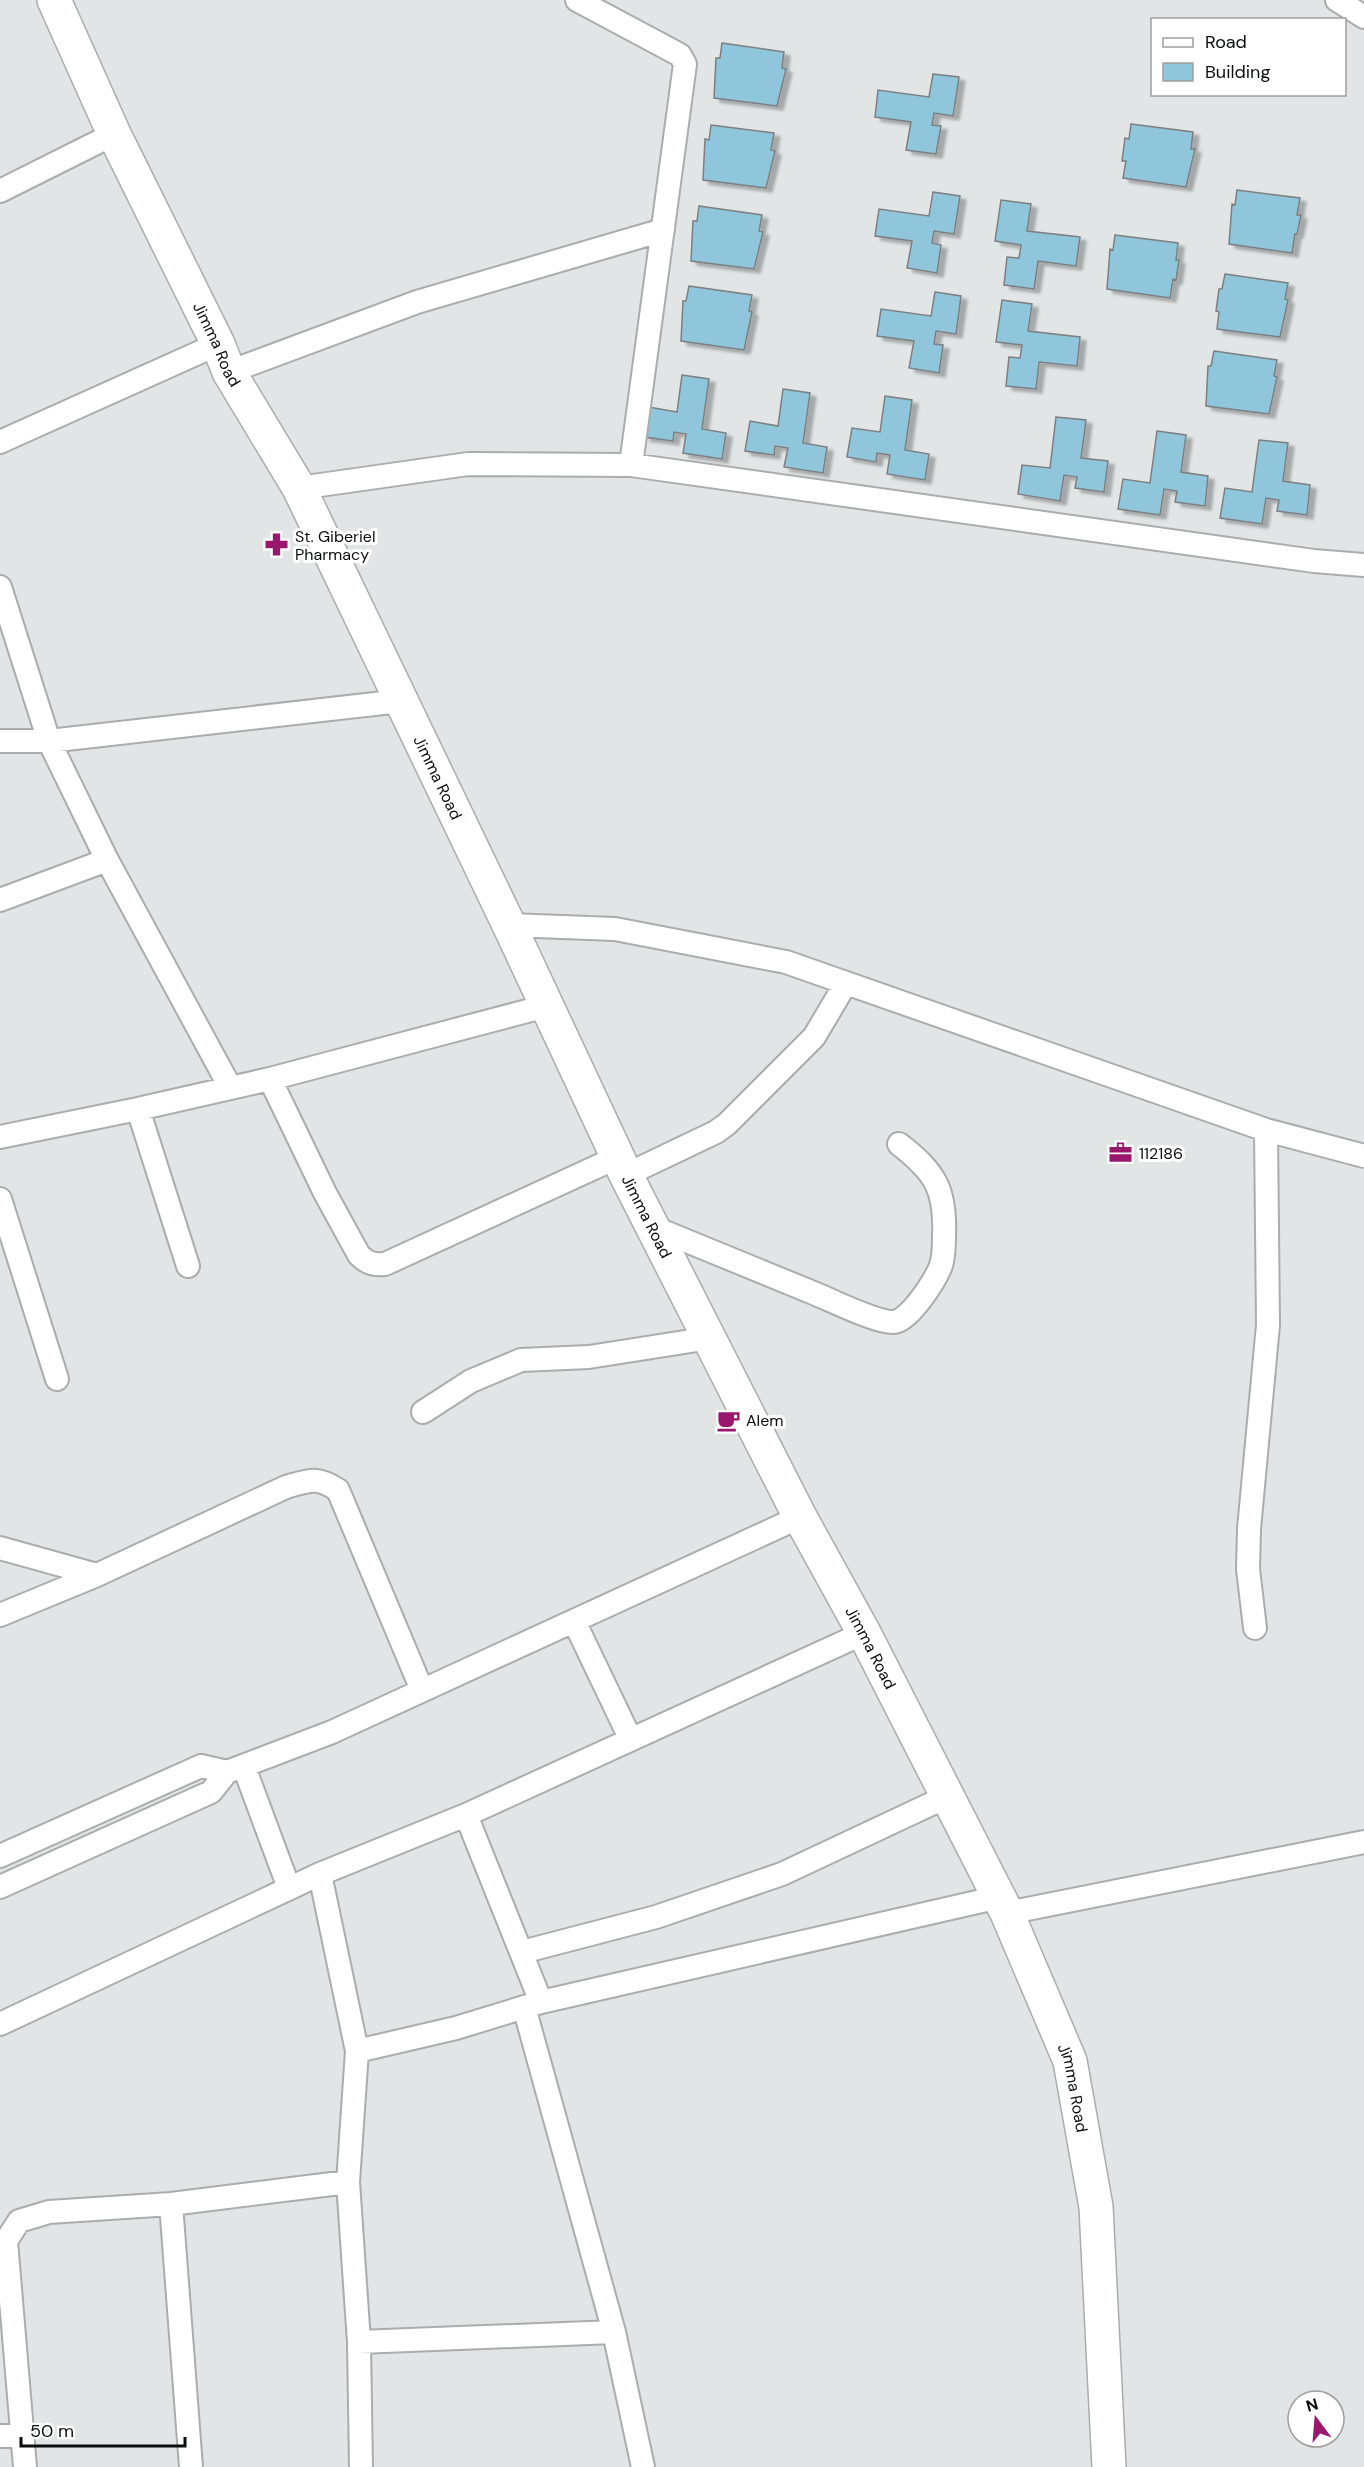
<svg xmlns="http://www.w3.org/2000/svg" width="1364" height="2467" viewBox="0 0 1364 2467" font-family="'DM Sans',sans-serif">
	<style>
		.building { fill: #90c6db; stroke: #7c7f81; stroke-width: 1.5; filter: url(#shadow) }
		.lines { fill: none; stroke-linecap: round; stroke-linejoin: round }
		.minor-casing { stroke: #a9adae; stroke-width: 26 }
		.highway-casing { stroke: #a9adae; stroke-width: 36 }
		.minor { stroke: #fff; stroke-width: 22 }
		.highway { stroke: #fff; stroke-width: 33 }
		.labels { text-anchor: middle; stroke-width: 6; stroke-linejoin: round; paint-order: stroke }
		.street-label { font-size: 16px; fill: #0c0d0e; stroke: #fff }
		.poi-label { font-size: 16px; fill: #0c0d0e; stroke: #fff; text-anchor: start }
	</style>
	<defs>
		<filter id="shadow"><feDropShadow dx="6" dy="4" stdDeviation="1.5" flood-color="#0004"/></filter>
	</defs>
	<rect width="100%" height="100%" fill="#e1e5e6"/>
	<!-- building -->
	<path class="building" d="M722,43L784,52L782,68L786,69L777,106L714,98L716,58H720Z
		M933,74L959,77L953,116L934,113L932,125L941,126L936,154L906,150L911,122L875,117L878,90L929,97Z
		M1131,124L1193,132L1191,149H1195L1186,187L1123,178L1126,161H1122L1125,138L1129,139Z
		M711,125L774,133L771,150L775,151L766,188L703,180L705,139L709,140Z
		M1237,190L1300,198L1297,215H1301L1297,234H1295L1292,253L1229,244L1232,204L1235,205Z
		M933,192L960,196L954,234L934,231L932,243L941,245L937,273L907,268L912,241L875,236L879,209L929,216Z
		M1001,200L1031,204L1027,231L1080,237L1076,266L1038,261L1034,289L1004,285L1007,257L1019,258L1021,245L995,241Z
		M699,206L762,215L759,231L763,232L754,269L691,261L693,221H697Z
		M1115,235L1178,243L1176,260H1179L1176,280L1173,279L1170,298L1107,289L1110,249L1113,250Z
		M1225,274L1288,283L1285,299L1288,300L1280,337L1217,329L1219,312L1216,311L1219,289H1222Z
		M689,286L752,295L749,311L752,312L744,350L681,341L683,301H686Z
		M935,292L961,296L956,334L936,331L934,344L943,345L939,373L909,368L914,341L877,336L881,309L931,316Z
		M1002,300L1032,304L1028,331L1080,337L1077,366L1039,362L1036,389L1006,386L1009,357L1020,358L1022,345L996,342Z
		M1214,351L1277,360L1274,376L1277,377L1269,414L1206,406L1208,366H1211Z
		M682,375L709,379L702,429L726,433L722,459L683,453L686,434L674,432L673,441L644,437L649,407L677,412Z
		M783,389L810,393L803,443L827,447L823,473L784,467L788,448L775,446L774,455L745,451L750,421L778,426Z
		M885,396L912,400L905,450L929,454L925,480L887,474L890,455L877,453L876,462L847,457L852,428L880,432Z
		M1056,417L1086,420L1081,458L1108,461L1104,492L1075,488L1077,477L1064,475L1060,501L1018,494L1022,465L1050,468Z
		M1157,431L1186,435L1181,472L1208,476L1205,506L1175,502L1177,491L1164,489L1160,515L1118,509L1123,479L1150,483Z
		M1259,440L1288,443L1283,481L1310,485L1307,515L1277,511L1279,500L1266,498L1262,524L1220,518L1225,488L1252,492Z"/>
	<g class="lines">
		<defs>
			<path id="minor" d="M577,0L680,55L685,64L631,465
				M1337,0L1364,17
				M0,191L114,134
				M229,372L417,302L663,230
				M0,442L218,344
				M299,488L468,464L631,465L1314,561L1364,565
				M0,587L49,741L107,860L230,1087
				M0,741H49L401,701
				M0,900L107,860
				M509,925L615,929L786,962L1266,1130L1364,1156
				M270,1079L325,1193L359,1255C367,1263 373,1265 385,1264L618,1157
				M138,1109L188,1266
				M0,1137L138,1109L270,1079L546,1006
				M626,1175L716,1132L727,1124L814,1037L846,983
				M0,1199L57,1379
				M655,1228C709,1250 763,1272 816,1294C833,1301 877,1323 894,1322C909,1321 934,1282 940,1268C944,1259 944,1246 944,1236C946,1189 935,1172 899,1144
				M423,1412L471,1381L521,1360L589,1357L710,1338
				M0,1548L97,1575
				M0,1615L97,1575L286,1487C310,1480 317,1476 338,1490L422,1690
				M574,1621L630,1738
				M1255,1628L1248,1569L1249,1529L1268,1325L1266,1130
				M244,1767L289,1888
				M227,1772L332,1732L800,1517
				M466,1815L541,2002
				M0,1856L201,1766L227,1772L211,1792L0,1887
				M320,1874L357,2051L348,2182L359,2342L361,2467
				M1007,1913L1364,1842
				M522,1952L656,1917L782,1874L948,1796
				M524,2007L614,2332L643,2467
				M0,2024L320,1874L466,1815L864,1633
				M357,2051L456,2028L541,2002L999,1897
				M171,2204L191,2467
				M359,2342L614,2332
				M0,2436L23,2434
				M25,2467L6,2241L19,2221L49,2212L171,2204L348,2182"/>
			<g id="highway">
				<path id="s1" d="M54,0L114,134L218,344L229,372L299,488L509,925L626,1175L800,1517L864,1633L1007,1913L1070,2061L1096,2207L1109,2467"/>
			</g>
		</defs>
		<!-- minor casing -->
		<use href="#minor" class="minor-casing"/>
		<!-- highway casing -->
		<use href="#highway" class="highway-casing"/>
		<!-- minor -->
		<use href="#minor" class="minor"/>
		<!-- highway -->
		<use href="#highway" class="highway"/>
	</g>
	<!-- icons -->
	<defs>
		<symbol id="pharmacy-bare" viewBox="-9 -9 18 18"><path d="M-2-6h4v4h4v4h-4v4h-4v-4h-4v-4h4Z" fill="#99176d" stroke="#fff" stroke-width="2.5" paint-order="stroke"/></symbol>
		<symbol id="office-bare" viewBox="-9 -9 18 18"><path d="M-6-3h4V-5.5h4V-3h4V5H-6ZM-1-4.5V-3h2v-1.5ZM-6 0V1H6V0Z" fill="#99176d" stroke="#fff" stroke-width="2.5" paint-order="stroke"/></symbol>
		<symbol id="cafe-bare" viewBox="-9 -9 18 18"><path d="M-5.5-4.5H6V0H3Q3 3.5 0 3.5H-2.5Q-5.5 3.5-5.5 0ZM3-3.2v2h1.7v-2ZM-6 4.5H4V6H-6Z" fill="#99176d" stroke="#fff" stroke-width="2.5" paint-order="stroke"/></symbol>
	</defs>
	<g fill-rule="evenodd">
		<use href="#pharmacy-bare" x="260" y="528" width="33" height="33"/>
		<use href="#office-bare" x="1104" y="1136" width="33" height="33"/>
		<use href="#cafe-bare" x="712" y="1404" width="33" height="33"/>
	</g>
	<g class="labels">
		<!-- street labels -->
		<g class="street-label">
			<text dy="6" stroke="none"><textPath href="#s1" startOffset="381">Jimma Road</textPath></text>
			<text dy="6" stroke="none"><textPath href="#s1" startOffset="868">Jimma Road</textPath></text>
			<text dy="6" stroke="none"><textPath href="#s1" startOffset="1354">Jimma Road</textPath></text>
			<text dy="6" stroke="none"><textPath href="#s1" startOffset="1840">Jimma Road</textPath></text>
			<text dy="6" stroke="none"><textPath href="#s1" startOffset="2326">Jimma Road</textPath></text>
		</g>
		<!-- poi labels -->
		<g class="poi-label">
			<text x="295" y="542">St. Giberiel<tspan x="295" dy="18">Pharmacy</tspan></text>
			<text x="1139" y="1159">112186</text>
			<text x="746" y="1426">Alem</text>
		</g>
	</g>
	<!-- legend -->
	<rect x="1151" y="18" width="195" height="78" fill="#ffffff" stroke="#9e9e9f" stroke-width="1.5"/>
	<rect x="1163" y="38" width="30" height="9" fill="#ffffff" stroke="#9e9e9f" stroke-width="1.5"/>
	<text x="1205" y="48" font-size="18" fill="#0c0d0e">Road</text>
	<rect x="1163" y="63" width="30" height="18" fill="#90c6db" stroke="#9e9e9f" stroke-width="1.5"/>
	<text x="1205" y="78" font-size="18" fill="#0c0d0e">Building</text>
	<!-- north arrow -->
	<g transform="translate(1316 2419) rotate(344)"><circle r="28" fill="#ffffff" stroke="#9e9e9f" stroke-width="1.5"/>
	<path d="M0-4.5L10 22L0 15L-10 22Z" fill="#99176d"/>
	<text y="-9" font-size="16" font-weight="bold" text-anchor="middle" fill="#0c0d0e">N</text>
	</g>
	<!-- scale -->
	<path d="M21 2437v9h164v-9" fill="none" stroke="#0c0d0e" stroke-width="3"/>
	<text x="30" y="2437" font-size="18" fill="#0c0d0e" stroke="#ffffff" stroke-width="4.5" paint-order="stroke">50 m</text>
</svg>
